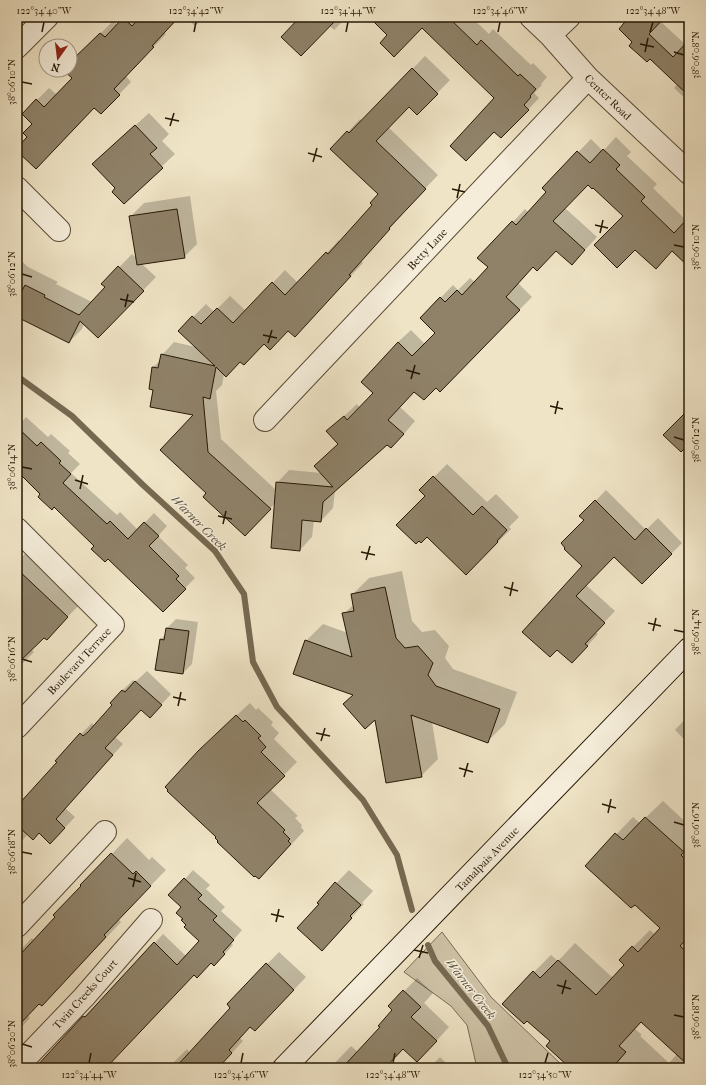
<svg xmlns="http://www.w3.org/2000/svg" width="706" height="1085" viewBox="0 0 706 1085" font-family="'IM FELL French Canon',serif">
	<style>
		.green { fill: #cdc1a5; stroke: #7a6c55 }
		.shadow { fill: #0003; fill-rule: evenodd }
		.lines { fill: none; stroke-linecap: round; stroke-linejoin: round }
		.stream { stroke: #766951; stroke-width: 6 }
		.building { fill: #8f8269; stroke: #261805 }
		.street-casing { stroke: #584b35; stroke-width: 24 }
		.secondary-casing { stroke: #261805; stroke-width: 24 }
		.street { stroke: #f5edda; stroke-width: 22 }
		.secondary { stroke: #f5edda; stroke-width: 22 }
		.ticks { fill: none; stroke: #261805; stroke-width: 1.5 }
		.labels { text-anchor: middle; stroke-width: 3; stroke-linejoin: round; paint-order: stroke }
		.street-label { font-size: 11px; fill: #261805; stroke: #f5edda }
		.water-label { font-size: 12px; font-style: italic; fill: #5b4e38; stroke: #f5edda }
		.neatline { fill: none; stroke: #261805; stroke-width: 1.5 }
		.ticks-label { font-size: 10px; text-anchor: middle; fill: #261805 }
	</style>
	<rect width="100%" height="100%" fill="#efe4c6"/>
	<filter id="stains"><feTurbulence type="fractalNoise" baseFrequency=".005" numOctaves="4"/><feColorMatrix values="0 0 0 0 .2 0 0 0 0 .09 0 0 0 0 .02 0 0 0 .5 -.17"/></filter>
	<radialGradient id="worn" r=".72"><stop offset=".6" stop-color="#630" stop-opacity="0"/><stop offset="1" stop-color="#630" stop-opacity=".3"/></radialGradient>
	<!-- green -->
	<path class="green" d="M442,932L491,997L565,1068H477L467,1025L451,1006L404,972Z"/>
	<!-- shadow -->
	<path class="shadow" d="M126,17H179L164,33L166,34L126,76L131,82L101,113L94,107L17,149L29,137L34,124L23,114L49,88L57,95L73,78L64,70H70V64L113,21L118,25Z
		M185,17H204L195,26Z
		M302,17H347L334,30L330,26Z
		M371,17H471L489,34L493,29L531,65L533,63L547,77L541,84L542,85L534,93L539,98L513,126L496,98L422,27L389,35Z
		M631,17H664L660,21L686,45L689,42V102L674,88L677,84L634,42Z
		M425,56L450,80L417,114L409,106L388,127L438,175L401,214L402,215L361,261L363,263L307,323L289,330L265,343L240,361L224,374L222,385L216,391L221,439L276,490L277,483L289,470L321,473L315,466L339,443L328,431L357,404L360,408L374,393L398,342L411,330L425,344L436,333L421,318L453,285L458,290L470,278L475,282L489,267L479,258L525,209L529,213L547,192L543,188L591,139L603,151L616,137L631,152L627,156L657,184L653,188L687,221L689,219V266L672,250L624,216L593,186L588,184L565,208L597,237L584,251L556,250L534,266L518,283L532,297L440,390L436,387L415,391L400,407L415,421L403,435L388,444L335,490L333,508L321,521L314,520L312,537L300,550L275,503L258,522L208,493L195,415L154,389L153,367L161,360L162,355L174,342L196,347L179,331L206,304L214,312L230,296L246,311L285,270L298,283L339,240L340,242L373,205L380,194L332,149L360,119L362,121Z
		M149,113L169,134L162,141L175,154L124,202L117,188L107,151Z
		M190,196L197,244L184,257L141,263L156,277L98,337L84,324L82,329L69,342L17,316V257L28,267L58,282L56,284L92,302L106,287L103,284L132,254L137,259L131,216L144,203Z
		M689,406V443L686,413L684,412Z
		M26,417L48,437L51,434L70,451L68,453L80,464L71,473L117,515L120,512L138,530L154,513L167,526L158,536L188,565L185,568L195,578L163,611L17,470V419L21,423Z
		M447,464L487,502L496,494L519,517L509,527L511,529L466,574L426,496L421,490Z
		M606,490L646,530L658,518L682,543L642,583L614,555L586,585L615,611L595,632L598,634L583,651L557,649L584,566L585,520L581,516Z
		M26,553L80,604L59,626L44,636L31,649L34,652L17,669V561Z
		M402,571L412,621L422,632L435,630L449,646L445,658L453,669L517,692L505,724L488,741L432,722L438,759L421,776L375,718L306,641L323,624L348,633L344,614L354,604L352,595L369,578Z
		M176,619L198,622L192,664L183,673L161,639L166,634L167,628Z
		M147,671L171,694L160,706L141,709L115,737L123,744L65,808L75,817L61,832H39L28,834L17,847V807L58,762L57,761L81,734L92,723L94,726L114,705L123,690L133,680L135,682Z
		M250,703L256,710L258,708L273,722L271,725L279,733L274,739L297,762L270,789L298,816L295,818L302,825L301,827L304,831L272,865L212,738Z
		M689,715V744L675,730Z
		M663,801L689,825V1068H572L551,1041L534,972L551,955L558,961L575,943L613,978L626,965L621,960L633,947L650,930L655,935L662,928L635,903L587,865L633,817L640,823ZM642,1021L677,1054L669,1063L640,1036L642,1035L635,1029Z
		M127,838L149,860L152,857L166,870L118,919L121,922L57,990L42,1005L40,1003L28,1015L30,1018L17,1032V953L32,938L34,940L57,917L54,915Z
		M17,853L23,858L17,864Z
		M193,870L210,885L206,889L225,907L221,911L242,930L231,943L233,945L223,956L194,974L105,1068H35L93,1008L94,1009L163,934L186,956L201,941L187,925L184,919L183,907L185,879Z
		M349,870L373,891L362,903L364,904L335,936L318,902Z
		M279,952L306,977L267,1018L251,1026L240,1038L243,1041L218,1068H168L187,1049L190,1053L231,1008L228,1004Z
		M417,978L433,993L424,1003L449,1027L430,1048H403L385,1068H330L351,1046L358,1052L381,1027L394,1010L390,1006Z
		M440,1057L451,1068H429Z"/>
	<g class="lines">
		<!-- stream -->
		<path class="stream" d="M17,376L72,416L143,485L215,551L244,594L253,662L277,707L363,800L397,855L412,910
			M428,945L435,961L488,1026L508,1068"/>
	</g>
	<!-- building -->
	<path class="building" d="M140,17H179L152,46L154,47L114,89L120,95L101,114L94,108L36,169L17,151V148L27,137L23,133L32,124L22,114L36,99L44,107L72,78L63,70H70V62L100,33L105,37L123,18L132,26Z
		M300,17H339L301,56L281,37Z
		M369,17H448L477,45L481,40L518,76L520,74L536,89L530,96L531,97L524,105L529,110L501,138L494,132L466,161L450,146L494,98L422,28L394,57L380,43L387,35Z
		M629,17H665L649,34L673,57L689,40V96L650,59L647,62L629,46L632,42L619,29Z
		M412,68L438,94L417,115L409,107L376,141L426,189L389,228L390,229L349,275L351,276L295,337L288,331L270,350L264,344L244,365L240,362L226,377L216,367L210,399L203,397L208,452L271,509L245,536L203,497L206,493L160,450L193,415L150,407L153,390L149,389L152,367L158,368L161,354L215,366L178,331L192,316L201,324L217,308L233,323L272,282L285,295L326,252L328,254L372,205L370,203L378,194L330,149L347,131L349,133Z
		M135,125L157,148L150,154L163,168L124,204L112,192L115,188L92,164Z
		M603,149L620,165L616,169L645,197L641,201L674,233L689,217V267L672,251L656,269L635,250L617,268L594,245L623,216L593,188L592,189L588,185L553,221L585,250L572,265L556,251L537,271L533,267L506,297L520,310L440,392L436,388L424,400L414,392L388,420L404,434L391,448L387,445L323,502L321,522L302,520L300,551L271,548L276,482L333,487L314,466L338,444L326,431L344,416L347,420L373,393L361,382L398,342L412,356L435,333L420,318L440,297L445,302L457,290L462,295L488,267L477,258L512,221L516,225L546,192L542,188L577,151L590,163Z
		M177,209L185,258L137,265L129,216Z
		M118,266L144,291L98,338L80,321L69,343L17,317V300L25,285L45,295L44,297L79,315L105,287L101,284Z
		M689,409V444L681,452L663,435Z
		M17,427L37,446L41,442L61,461L59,463L71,474L63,483L107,524L110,521L128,539L144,522L159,536L149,546L179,576L176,579L186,589L163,612L108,559L105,562L91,549L94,546L54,507L52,510L38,497L40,494L17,471Z
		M433,476L473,515L482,506L507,530L497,541L498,542L466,575L427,537L421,543L419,541L416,544L396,525L425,496L419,490Z
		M595,500L635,540L646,528L672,554L642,584L614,557L576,596L605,623L585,644L588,646L572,663L557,650L550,657L522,632L582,566L564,549L565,548L561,543L584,520L579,516Z
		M17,569L68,617L47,640L44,638L17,664Z
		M385,587L396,638L405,648L418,646L433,663L428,675L436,686L500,709L488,743L411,715L422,777L386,783L375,720L365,729L343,704L353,695L293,674L305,640L352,657L342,613L354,611L351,594Z
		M166,628L189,631L183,674L155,670L160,639L164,640Z
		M135,681L162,705L150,718L141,710L105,748L113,755L56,819L65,828L50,844L39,833L33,840L17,825V806L57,762L55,761L80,733L83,736L88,732L112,705L110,703L122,690L125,692Z
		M236,715L243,722L245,720L261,736L258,738L266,747L261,752L285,776L257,803L285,830L283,832L290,839L288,841L291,844L259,879L255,876L254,877L217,842L218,841L215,838L216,837L167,791L168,790L165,787L198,751Z
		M645,817L684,852L681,855L689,863V936L680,946L689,954V1066L641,1022L619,1046L626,1052L612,1068H570L546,1046L550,1041L527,1021L524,1024L502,1004L533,971L540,978L558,960L596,995L624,965L619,960L632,946L638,952L660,928L635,905L631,908L585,866L615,833L623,840Z
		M111,853L133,874L136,871L151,886L104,935L106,937L42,1006L39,1004L17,1027V958L55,917L53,915L81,886L80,885Z
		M184,878L202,895L198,899L217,916L213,920L234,940L223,952L225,954L214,966L211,963L197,978L194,975L106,1068H35L83,1016L85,1017L154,942L177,965L199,941L184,927L186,925L181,920L183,919L176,913L181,907L168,895Z
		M335,882L361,905L350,916L352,918L322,951L297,928L319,904L317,903Z
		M266,963L294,990L255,1031L250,1027L229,1050L232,1053L218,1068H175L230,1008L227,1004Z
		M403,990L421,1007L411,1017L437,1041L417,1062L403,1049L385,1068H342L380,1027L378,1026L392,1010L388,1006Z"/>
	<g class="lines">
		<defs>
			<path id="street" d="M531,17L550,35L588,78L689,173
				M550,35L569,17
				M17,47L47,17
				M17,188L59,230
				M265,420L588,78
				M17,529L113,625L17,727
				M17,926L105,832
				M17,1067L84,997L151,920"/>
			<path id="secondary" d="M284,1068L689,649"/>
		</defs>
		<!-- street casing -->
		<use href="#street" class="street-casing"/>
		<!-- secondary casing -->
		<use href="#secondary" class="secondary-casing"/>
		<!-- street -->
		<use href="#street" class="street"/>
		<!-- secondary -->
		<use href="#secondary" class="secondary"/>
	</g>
	<!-- ticks -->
	<path class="ticks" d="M42,32L44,22M194,32L196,22M346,32L348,22M498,32L500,22M650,32L653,22M640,44L654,47M645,52L648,38M674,52L684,55M22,82L32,84M165,118L179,121M170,126L174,113M308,153L322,157M313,162L317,148M452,189L465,192M457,198L460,184M595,225L608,228M600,233L603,220M674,245L684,247M22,274L32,277M120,299L134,302M125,307L128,294M263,335L277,338M268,343L272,330M406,370L420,374M411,379L415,365M550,406L563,409M555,414L558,401M674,437L684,440M22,467L32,469M75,480L88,484M80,489L83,475M218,516L232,519M223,524L226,511M361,552L375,555M366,560L370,546M504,587L518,591M510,596L513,582M648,623L661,626M674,630L684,632M653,631L656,618M22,659L32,662M173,697L186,700M178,706L181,692M316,733L330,736M321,741L325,728M459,768L473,772M464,777L468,763M602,804L616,808M608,813L611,799M674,822L684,825M22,852L32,854M128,878L141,882M133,887L136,873M271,914L284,917M276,922L279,909M414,950L428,953M419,958L423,945M557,985L571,989M562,994L566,980M674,1015L684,1017M22,1044L32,1047M89,1063L91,1053M241,1063L243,1053M393,1063L395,1053M545,1063L548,1053"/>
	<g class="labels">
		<!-- street labels -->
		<g class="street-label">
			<text transform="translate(608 97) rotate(44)" y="4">Center Road</text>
			<text transform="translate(427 249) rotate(-47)" y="4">Betty Lane</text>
			<text transform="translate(79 661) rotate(-47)" y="4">Boulevard Terrace</text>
			<text transform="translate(487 859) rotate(-46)" y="4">Tamalpais Avenue</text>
			<text transform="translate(85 994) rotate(-48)" y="4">Twin Creeks Court</text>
		</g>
		<!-- water labels -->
		<g class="water-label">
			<text transform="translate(199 523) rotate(45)" y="4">Warner Creek</text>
			<text transform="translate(471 989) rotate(52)" y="4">Warner Creek</text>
		</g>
	</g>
	<!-- margin -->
	<rect width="706" height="1085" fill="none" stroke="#efe4c6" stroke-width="44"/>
	<!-- north arrow -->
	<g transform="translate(58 58) rotate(194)"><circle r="19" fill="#f5edda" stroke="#a29885"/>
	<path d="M0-3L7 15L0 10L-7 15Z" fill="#8f2418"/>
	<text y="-6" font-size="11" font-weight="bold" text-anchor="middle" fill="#261805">N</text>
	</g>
	<rect x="22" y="22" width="662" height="1041" class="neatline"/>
	<g class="ticks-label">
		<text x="44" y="14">122°34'40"W</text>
		<text x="196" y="14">122°34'42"W</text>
		<text x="348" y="14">122°34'44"W</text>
		<text x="500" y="14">122°34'46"W</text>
		<text x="653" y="14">122°34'48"W</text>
		<text transform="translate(695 55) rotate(-90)" y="4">38°06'08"N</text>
		<text transform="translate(11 82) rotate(-90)" y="4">38°06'10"N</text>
		<text transform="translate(695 247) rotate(-90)" y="4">38°06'10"N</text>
		<text transform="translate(11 274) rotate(-90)" y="4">38°06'12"N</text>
		<text transform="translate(695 440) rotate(-90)" y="4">38°06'12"N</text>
		<text transform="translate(11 467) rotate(-90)" y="4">38°06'14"N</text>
		<text transform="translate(695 632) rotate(-90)" y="4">38°06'14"N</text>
		<text transform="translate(11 659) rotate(-90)" y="4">38°06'16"N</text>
		<text transform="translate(695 825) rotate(-90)" y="4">38°06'16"N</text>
		<text transform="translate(11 852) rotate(-90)" y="4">38°06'18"N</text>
		<text transform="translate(695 1017) rotate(-90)" y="4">38°06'18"N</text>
		<text transform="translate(11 1044) rotate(-90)" y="4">38°06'20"N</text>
		<text x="89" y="1078">122°34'44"W</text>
		<text x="241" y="1078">122°34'46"W</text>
		<text x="393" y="1078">122°34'48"W</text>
		<text x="545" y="1078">122°34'50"W</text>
	</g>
	<rect width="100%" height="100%" filter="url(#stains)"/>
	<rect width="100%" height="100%" fill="url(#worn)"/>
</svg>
